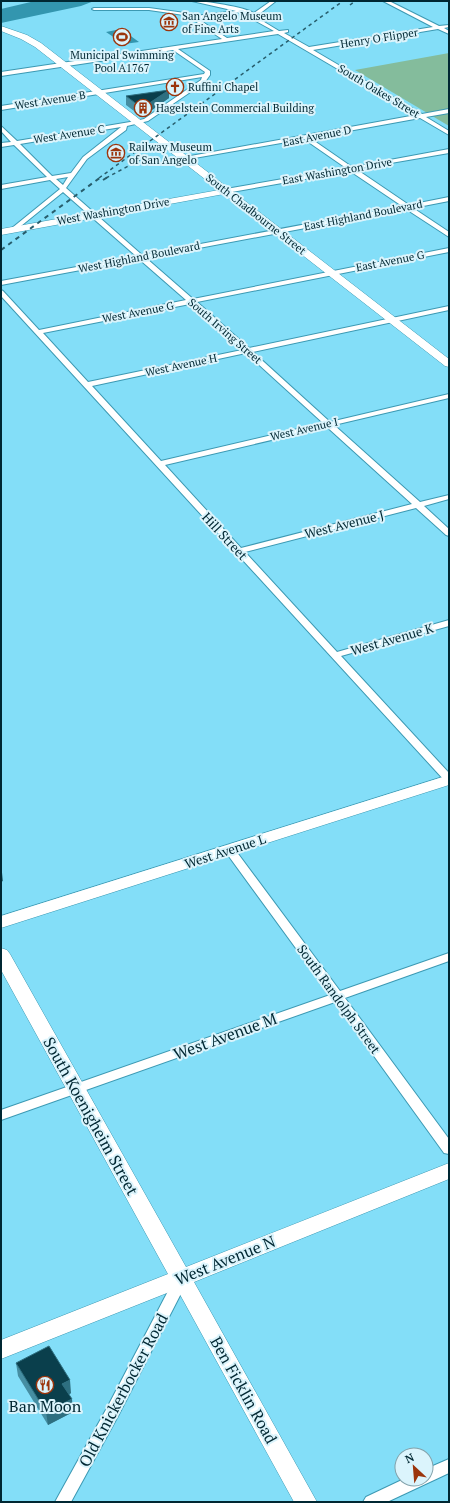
<svg xmlns="http://www.w3.org/2000/svg" width="450" height="1503" viewBox="0 0 450 1503" font-family="'PT Serif',serif">
	<style>
		.green { fill: #84bc9c }
		.water { fill: #3396af }
		.lines { fill: none; stroke-linecap: round; stroke-linejoin: round }
		.street-casing { stroke: #3c99b3; stroke-width: 2 }
		.secondary-casing { stroke: #3c99b3; stroke-width: 1 }
		.street { fill: #fff; fill-rule: evenodd }
		.secondary { fill: #fff; fill-rule: evenodd }
		.rail-far1 { stroke: #275d6c; stroke-width: 1.5; stroke-dasharray: 3.5 3.5; stroke-linecap: butt }
		.rail { stroke: #275d6c; stroke-width: 2; stroke-dasharray: 4.5 4.5; stroke-linecap: butt }
		.wall { fill: #468ea2 }
		.shaded-wall { fill: #2e6f80 }
		.building { fill: #0a3f4c; stroke: #2e6f80 }
		.labels { text-anchor: middle; stroke-width: 4; stroke-linejoin: round; paint-order: stroke }
		.far-poi-label { font-size: 11px; fill: #002732; stroke: #dbf4fc; text-anchor: start }
		.far-street-label { font-size: 11px; fill: #002732; stroke: #dbf4fc }
		.street-label { font-size: 13px; fill: #002732; stroke: #dbf4fc }
		.near-street-label { font-size: 16px; fill: #002732; stroke: #dbf4fc }
		.near-poi-label { font-size: 16px; fill: #002732; stroke: #dbf4fc }
	</style>
	<rect width="100%" height="100%" fill="#83def8"/>
	<!-- green -->
	<path class="green" d="M449,53V126L355,70Z"/>
	<!-- water -->
	<path class="water" d="M35,1H94L81,6L1,23V9Z
		M121,29L139,42L124,44L106,32Z"/>
	<g class="lines">
		<defs>
			<path id="street" d="M192,1C206,1 244,7 254,13L271,1H276L258,15L251,14L279,31L288,30V32L284,33L309,47L433,27L383,1H389L439,26L449,25V27L444,28L449,31V34L438,29L313,50L422,114L449,109V113L426,117L449,131V135L420,118L310,138L352,167L449,149V153L356,169L409,205L449,197V201L413,208L449,232V237L406,209L146,258L193,299L449,248V252L197,302L249,348L449,306V310L253,352L330,422L449,394V398L334,425L420,502L449,495V499L424,506L449,529V536L446,535L416,508L245,552L337,652L449,620V626L341,656L449,773V782L445,781L1,296V290L3,291L39,330L186,300L139,259L1,285V281L136,256L63,192L16,230H12V228L60,189L50,180L1,189V185L47,177L14,145L1,147V143L11,142L1,131V126L17,141L136,121L144,119L201,80L202,77L1,110V106L204,74L205,72L173,50L1,76V72L222,39L189,17L184,15L149,10H94L92,9L94,8H149L185,13L195,16L236,11ZM241,12L246,13L247,16L274,31L227,38L198,19ZM278,34L416,115L185,157L183,158V160L304,139L346,168L226,189L223,191L226,193L350,171L402,206L142,255L66,188L87,159L126,130L127,126L148,121L205,82L210,75V71L178,49ZM121,127L83,157L71,173L52,176L20,144ZM68,177L63,185L56,179ZM190,304L242,350L88,382L43,333ZM246,353L323,423L161,461L92,386ZM327,427L412,504L241,548L165,465Z
				M229,845L233,847L340,991L449,953V961L345,998L449,1139V1154L444,1153L335,1002L1,1120V1110L330,995L225,851L224,849L225,847Z
				M182,1272L187,1274L189,1278L118,1416L71,1502H55L108,1406L177,1274Z
				M449,1459V1473L387,1502H363L366,1497L404,1479H426V1469Z"/>
			<path id="secondary" d="M1,26L27,35L41,43L449,359V367L445,366L224,194L1,235V229L219,190L35,47L21,39L1,31Z
				M449,775V785L1,928V916Z
				M1,948L7,950L10,954L186,1267L449,1163V1179L194,1282L317,1502H294L177,1289L1,1359V1340L168,1274L1,970Z"/>
		</defs>
		<!-- street casing -->
		<use href="#street" class="street-casing"/>
		<!-- secondary casing -->
		<use href="#secondary" class="secondary-casing"/>
		<!-- street -->
		<use href="#street" class="street"/>
		<!-- secondary -->
		<use href="#secondary" class="secondary"/>
		<!-- rail-far1 -->
		<path class="rail-far1" d="M350,5L355,1
			M99,178L343,1
			M106,178L149,155"/>
		<!-- rail -->
		<path class="rail" d="M103,180L108,177
			M1,250L101,177"/>
	</g>
	<!-- wall -->
	<path class="wall" d="M169,90V98L142,117L126,105V96Z
		M16,1363L71,1393L69,1395L73,1412L48,1425L18,1376Z"/>
	<!-- shaded-wall -->
	<path class="shaded-wall" d="M169,90V98L142,117V108Z
		M1,864L3,881L1,882Z
		M70,1380L71,1393L64,1397L62,1384Z
		M72,1399L73,1412L48,1425L46,1412Z"/>
	<!-- building -->
	<path class="building" d="M169,90L142,108L126,96Z
		M49,1346L70,1380L62,1384L72,1399L46,1412L16,1363Z"/>
	<!-- icons -->
	<defs>
		<symbol id="museum-ring" viewBox="-11 -11 22 22"><circle r="9.5" fill="#dbf4fc" stroke="#9b350c" stroke-width="1.5"/><path d="M0-6L6-3V-2H-6V-3ZM-5-1h2V3h-2ZM-1-1h2V3h-2ZM3-1h2V3H3ZM-6 4H6V6H-6Z" fill="#9b350c"/></symbol>
		<symbol id="stadium-ring" viewBox="-11 -11 22 22"><circle r="9.5" fill="#dbf4fc" stroke="#9b350c" stroke-width="1.5"/><path d="M0-5a6.5 5 0 1 0 0 10a6.5 5 0 1 0 0-10ZM-3.5-1.8h7v3.6h-7Z" fill="#9b350c"/></symbol>
		<symbol id="church-ring" viewBox="-11 -11 22 22"><circle r="9.5" fill="#dbf4fc" stroke="#9b350c" stroke-width="1.5"/><path d="M-1.2-6h2.4v3.5h3.3v2.4h-3.3V6h-2.4V-.1h-3.3v-2.4h3.3Z" fill="#9b350c"/></symbol>
		<symbol id="building-ring" viewBox="-11 -11 22 22"><circle r="9.5" fill="#dbf4fc" stroke="#9b350c" stroke-width="1.5"/><path d="M-4-6H4V6H1V3H-1V6H-4ZM-2.5-4.3h1.7v1.8h-1.7ZM.8-4.3h1.7v1.8H.8ZM-2.5-1h1.7V.8h-1.7ZM.8-1h1.7V.8H.8Z" fill="#9b350c"/></symbol>
		<symbol id="restaurant-ring" viewBox="-11 -11 22 22"><circle r="9.5" fill="#dbf4fc" stroke="#9b350c" stroke-width="1.5"/><path d="M-5-6h1v4h1v-4h1v4h1v-4h1v5L-1.5 .5V6h-2V.5L-5-1ZM5-6V6H3V1.5H1.5Q1.5-4 5-6Z" fill="#9b350c"/></symbol>
	</defs>
	<g fill-rule="evenodd">
		<use href="#museum-ring" x="159" y="12" width="20" height="20"/>
		<use href="#stadium-ring" x="112" y="27" width="20" height="20"/>
		<use href="#church-ring" x="165" y="77" width="20" height="20"/>
		<use href="#building-ring" x="133" y="98" width="20" height="20"/>
		<use href="#museum-ring" x="106" y="143" width="20" height="20"/>
		<use href="#restaurant-ring" x="35" y="1375" width="20" height="20"/>
	</g>
	<g class="labels">
		<!-- far-poi labels -->
		<g class="far-poi-label">
			<text x="182" y="20">San Angelo Museum<tspan x="182" dy="13">of Fine Arts</tspan></text>
			<text x="122" y="59" text-anchor="middle">Municipal Swimming<tspan x="122" dy="13">Pool A1767</tspan></text>
			<text x="188" y="91">Ruffini Chapel</text>
			<text x="156" y="112">Hagelstein Commercial Building</text>
			<text x="129" y="151">Railway Museum<tspan x="129" dy="13">of San Angelo</tspan></text>
		</g>
		<!-- far-street labels -->
		<g class="far-street-label">
			<text transform="translate(379 38) rotate(-9)" y="4">Henry O Flipper</text>
			<text transform="translate(379 91) rotate(31)" y="4">South Oakes Street</text>
			<text transform="translate(50 100) rotate(-9)" y="4">West Avenue B</text>
			<text transform="translate(69 134) rotate(-9)" y="4">West Avenue C</text>
			<text transform="translate(317 136) rotate(-11)" y="4">East Avenue D</text>
			<text transform="translate(337 171) rotate(-10)" y="4">East Washington Drive</text>
			<text transform="translate(113 211) rotate(-10)" y="4">West Washington Drive</text>
			<text transform="translate(256 214) rotate(38)" y="4">South Chadbourne Street</text>
			<text transform="translate(363 215) rotate(-11)" y="4">East Highland Boulevard</text>
			<text transform="translate(139 257) rotate(-11)" y="4">West Highland Boulevard</text>
			<text transform="translate(390 261) rotate(-11)" y="4">East Avenue G</text>
			<text transform="translate(138 312) rotate(-11)" y="4">West Avenue G</text>
			<text transform="translate(225 331) rotate(41)" y="4">South Irving Street</text>
			<text transform="translate(181 365) rotate(-12)" y="4">West Avenue H</text>
			<text transform="translate(304 429) rotate(-13)" y="4">West Avenue I</text>
		</g>
		<!-- street labels -->
		<g class="street-label">
			<text transform="translate(344 524) rotate(-14)" y="5">West Avenue J</text>
			<text transform="translate(225 536) rotate(47)" y="5">Hill Street</text>
			<text transform="translate(392 639) rotate(-16)" y="5">West Avenue K</text>
			<text transform="translate(225 851) rotate(-18)" y="5">West Avenue L</text>
			<text transform="translate(339 999) rotate(54)" y="5">South Randolph Street</text>
		</g>
		<!-- near-street labels -->
		<g class="near-street-label">
			<text transform="translate(225 1036) rotate(-20)" y="6">West Avenue M</text>
			<text transform="translate(91 1116) rotate(61)" y="6">South Koenigheim Street</text>
			<text transform="translate(225 1260) rotate(-22)" y="6">West Avenue N</text>
			<text transform="translate(123 1390) rotate(-62)" y="6">Old Knickerbocker Road</text>
			<text transform="translate(244 1390) rotate(61)" y="6">Ben Ficklin Road</text>
		</g>
		<!-- near-poi labels -->
		<g class="near-poi-label">
			<text x="45" y="1412">Ban Moon</text>
		</g>
	</g>
	<!-- border -->
	<rect width="450" height="1503" fill="none" stroke="#002732" stroke-width="4"/>
	<!-- north arrow -->
	<g transform="translate(414 1467) rotate(334)"><circle r="19" fill="#dbf4fc" stroke="#83a2ab"/>
	<path d="M0-3L7 15L0 10L-7 15Z" fill="#9b350c"/>
	<text y="-6" font-size="11" font-weight="bold" text-anchor="middle" fill="#002732">N</text>
	</g>
</svg>
